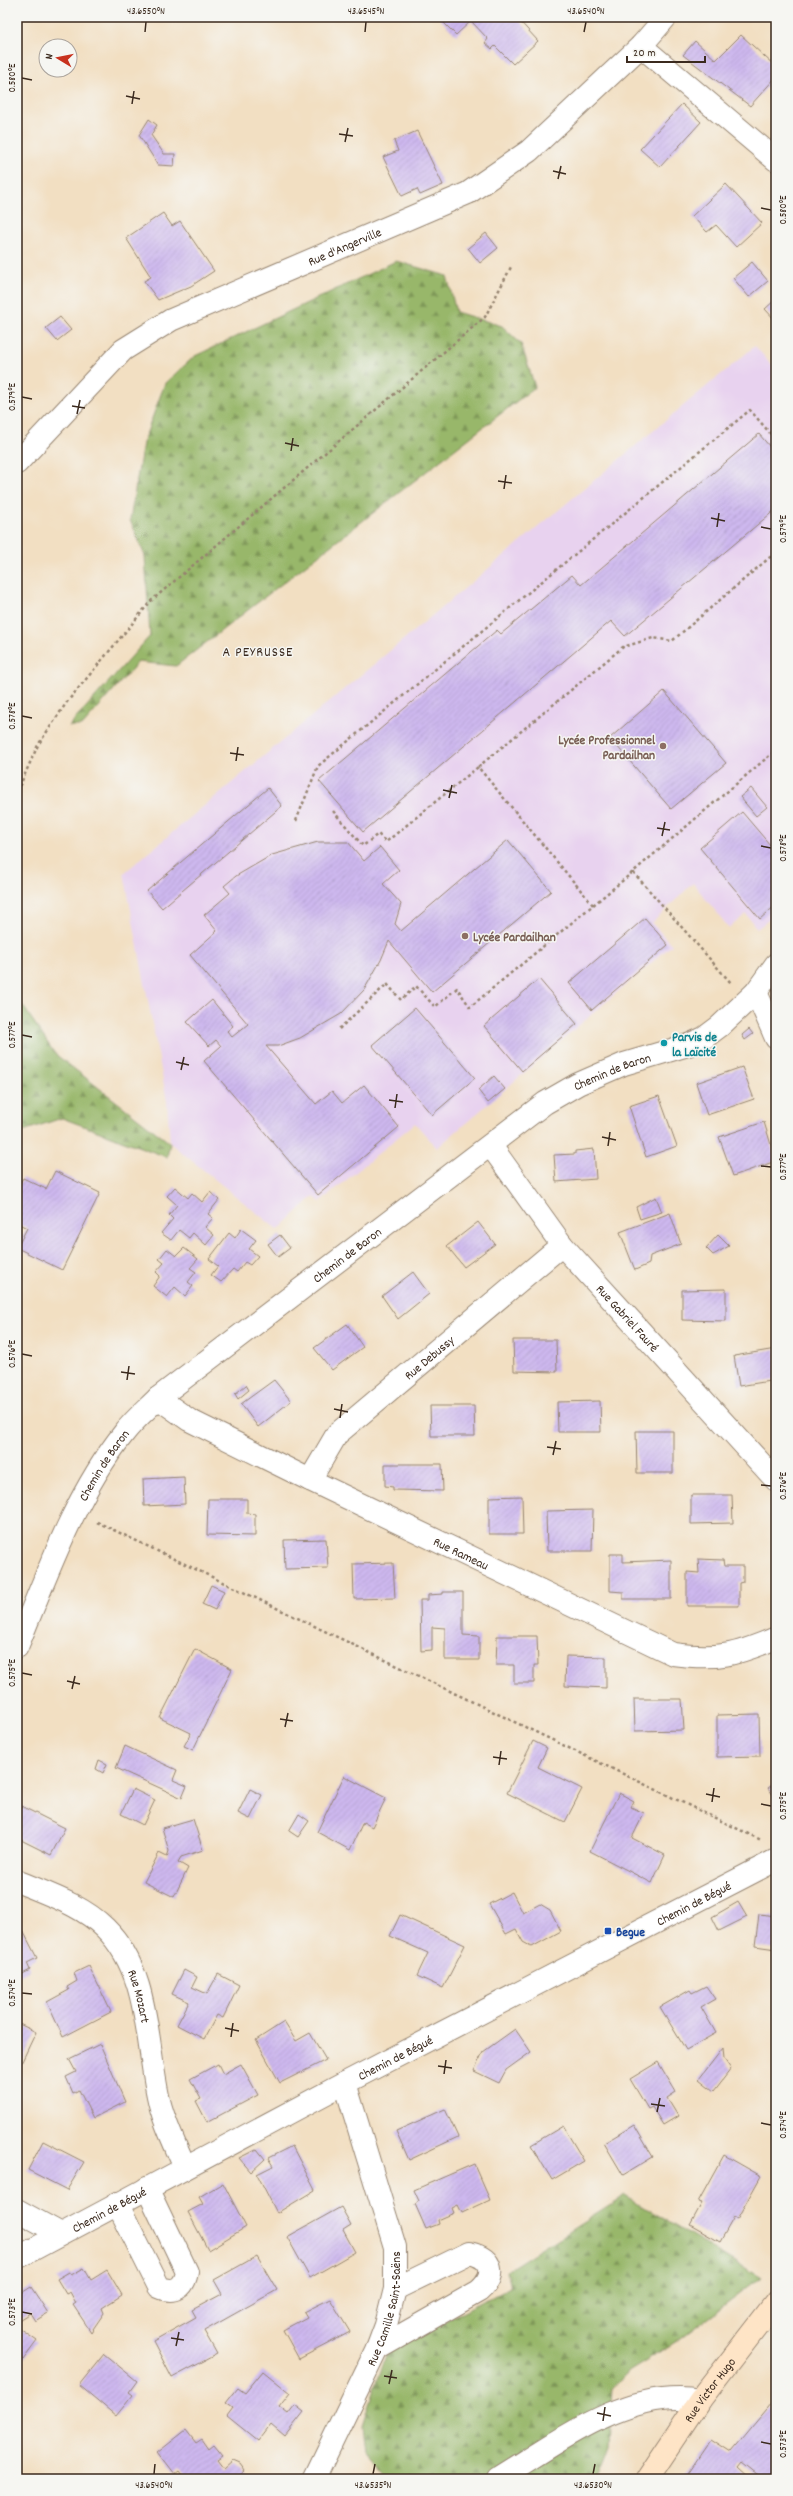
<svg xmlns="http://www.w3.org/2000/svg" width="793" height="2496" viewBox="0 0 793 2496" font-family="Dekko,sans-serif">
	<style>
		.built { fill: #e8d2ef }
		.forest { fill: url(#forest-firs); stroke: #6a7044 }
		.building { fill: url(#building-hatch) }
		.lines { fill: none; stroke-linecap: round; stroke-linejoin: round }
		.street-casing { stroke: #968470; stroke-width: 24 }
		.secondary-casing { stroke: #968470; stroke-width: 24 }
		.path { stroke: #968470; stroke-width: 2.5; stroke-dasharray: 3 3; stroke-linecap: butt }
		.street { stroke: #fff; stroke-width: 22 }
		.secondary { stroke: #fee4c6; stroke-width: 22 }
		.ticks { fill: none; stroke: #3b2a1e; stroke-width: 1.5 }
		.education-dot { fill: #8d6e63; stroke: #f6f6f2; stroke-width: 1.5 }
		.culture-dot { fill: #0f9aa8; stroke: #f6f6f2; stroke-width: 1.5 }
		.transit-dot { fill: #1a4fb4; stroke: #f6f6f2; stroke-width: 1.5 }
		.labels { text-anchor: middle; stroke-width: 3; stroke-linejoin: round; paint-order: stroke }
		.street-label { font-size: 13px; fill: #3b2a1e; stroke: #f6f6f2 }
		.education-label { font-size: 13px; font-weight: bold; fill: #785e54; stroke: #f6f6f2; text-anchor: end }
		.culture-label { font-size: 13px; font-weight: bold; fill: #0d838f; stroke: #f6f6f2; text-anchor: start }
		.transit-label { font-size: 13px; font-weight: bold; fill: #164399; stroke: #f6f6f2; text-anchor: start }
		.neighbourhood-label { font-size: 14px; letter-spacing: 1px; fill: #3b2a1e; stroke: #f6f6f2 }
		.neatline { fill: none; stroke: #3b2a1e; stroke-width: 1.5 }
		.ticks-label { font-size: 10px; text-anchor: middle; fill: #3b2a1e }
	</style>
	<defs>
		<pattern id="forest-firs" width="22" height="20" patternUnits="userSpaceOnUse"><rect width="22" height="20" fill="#98b76a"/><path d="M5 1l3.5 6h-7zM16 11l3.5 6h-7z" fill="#7d9557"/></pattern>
		<pattern id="building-hatch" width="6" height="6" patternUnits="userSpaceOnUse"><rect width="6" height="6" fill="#cdb8ee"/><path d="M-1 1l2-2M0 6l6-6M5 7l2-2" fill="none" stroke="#b19ecc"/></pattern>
	</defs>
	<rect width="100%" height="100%" fill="#f6f6f2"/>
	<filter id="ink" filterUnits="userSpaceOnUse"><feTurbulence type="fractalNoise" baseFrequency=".025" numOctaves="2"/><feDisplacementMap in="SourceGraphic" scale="8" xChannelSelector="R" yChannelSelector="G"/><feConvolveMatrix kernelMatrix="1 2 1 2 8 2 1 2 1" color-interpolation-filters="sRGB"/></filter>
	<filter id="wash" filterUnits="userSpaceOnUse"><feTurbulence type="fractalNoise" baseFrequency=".012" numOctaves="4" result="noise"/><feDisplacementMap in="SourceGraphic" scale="16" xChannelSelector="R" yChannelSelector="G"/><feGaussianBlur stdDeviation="0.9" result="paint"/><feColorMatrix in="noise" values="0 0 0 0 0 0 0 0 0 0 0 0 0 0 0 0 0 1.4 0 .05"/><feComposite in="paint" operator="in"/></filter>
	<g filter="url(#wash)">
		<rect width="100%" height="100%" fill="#f2dfc2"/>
		<!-- built -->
		<path class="built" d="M755,346L776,370V914L757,929L746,914L729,928L693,883L652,923L672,945L437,1148L415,1123L320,1202L314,1196L278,1230L170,1143L167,1101L124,873Z"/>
		<!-- forest -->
		<path class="forest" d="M396,261L447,276L456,312L502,326L521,344L535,387L176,666L138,662L82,726H69L150,636L145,556L130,520L143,443L165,383L195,356Z
			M17,997L55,1054L170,1143L167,1157L62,1118L20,1132L17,1137Z
			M625,2196L761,2278L677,2342L630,2371L612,2386L609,2447L596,2479H392L366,2451L363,2426L387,2352L510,2287L506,2271Z"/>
		<g id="blocks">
			<!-- building -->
			<path class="building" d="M438,17H516L538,41L513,64L495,46L492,49L485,43L488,39L471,21L456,35Z
				M741,35L776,67V77L750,106L683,55L695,41L716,60Z
				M682,104L701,122L660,167L640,149Z
				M149,119L157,125L151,135L164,154H175L174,166L158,165L139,135Z
				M417,131L443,185L420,195L417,189L402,196L383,157L398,151L394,141Z
				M726,184L762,223L736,247L716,225L707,232L692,216Z
				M163,213L172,226L180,221L214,271L191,286L158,300L144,281L151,277L126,238Z
				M486,233L498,248L480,263L468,248Z
				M752,262L768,281L749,297L733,278Z
				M776,299V321L765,309Z
				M60,317L71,330L57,341L46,328Z
				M759,434L776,454V509L625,636L611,621L363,832L319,781L497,630L501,634L572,575L581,585Z
				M664,691L726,763L671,809L610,738Z
				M268,788L282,806L162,908L147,891Z
				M751,788L767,807L756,816L740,797Z
				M742,812L776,852V905L760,919L700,848Z
				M508,840L551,891L432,992L389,941L381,960L364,990L341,1014L300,1038L278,1046H266L316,1104L332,1091L342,1103L364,1085L399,1127L318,1195L204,1061L221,1046L216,1040L209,1046L187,1022L212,1000L233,1026L227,1031L232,1037L248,1024L190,955L217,931L204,915L230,893L224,886L236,876L272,855L318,842H348L364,861L380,847L399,870L383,884L401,904L395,924L401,931Z
				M645,918L668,945L592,1010L569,983Z
				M539,979L577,1024L522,1071L484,1026Z
				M415,1008L475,1078L432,1115L372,1045Z
				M749,1029L753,1034L745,1040L742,1035Z
				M742,1067L754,1099L707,1115L696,1083Z
				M494,1076L505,1089L488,1103L478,1090Z
				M659,1096L677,1146L646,1157L629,1106Z
				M764,1122L776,1161L733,1176L719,1137Z
				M594,1149L596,1179L556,1182L554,1155L575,1154V1151Z
				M55,1171L100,1193L62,1270L17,1248L27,1228L17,1223V1189L23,1178L46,1189Z
				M175,1187L188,1198L192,1193L202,1202L210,1192L219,1200L208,1214L213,1218L205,1227L214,1235L206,1245L193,1233L189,1238L179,1230L171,1240L161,1233L173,1219L169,1215L177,1205L167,1196Z
				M656,1197L662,1212L640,1219L636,1207Z
				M670,1213L681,1244L650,1256L649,1264L635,1270L620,1232Z
				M478,1222L495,1244L464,1267L447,1246Z
				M241,1229L256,1240L249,1249L258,1256L250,1265L245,1262L237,1272L233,1269L221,1282L211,1275L218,1266L209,1259L229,1233L235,1238Z
				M280,1235L290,1248L278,1257L268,1244Z
				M718,1235L729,1246L713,1255L706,1248Z
				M184,1248L198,1259L190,1268L196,1272L188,1282L193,1286L185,1296L175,1287L167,1297L153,1286L160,1276L156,1272L164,1263L159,1259L167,1249L176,1256Z
				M413,1272L429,1294L398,1319L382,1296Z
				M726,1289V1321L682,1320V1290Z
				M347,1324L363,1347L332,1370L314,1348Z
				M513,1340H556L557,1372L514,1371Z
				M776,1349V1380L739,1386L734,1356Z
				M274,1380L291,1401L258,1427L241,1404Z
				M246,1385L249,1390L238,1399L235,1394Z
				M600,1401L601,1432H558L557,1402Z
				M430,1406H474L475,1436H431Z
				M636,1431H673V1473H637Z
				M385,1464H442L443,1491L393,1490V1487L385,1486Z
				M184,1477L185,1504L144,1506L143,1479Z
				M691,1495H732L733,1523L691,1524Z
				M522,1496L523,1534H489V1497Z
				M208,1499H247V1513L255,1514V1536L207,1535Z
				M593,1510L592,1551H547L546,1511Z
				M326,1539L328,1568L285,1569L284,1540Z
				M610,1554H623V1562L671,1560V1599H623V1592L610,1591Z
				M698,1559L723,1560L724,1566H743V1582L739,1583V1606H687V1572L699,1573Z
				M393,1563L395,1598L354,1599L353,1564Z
				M211,1585L224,1591L215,1610L202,1604Z
				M443,1592H463V1635L479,1636V1660H445V1628L432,1627V1650L421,1651L420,1600H428V1595L443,1594Z
				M497,1636H537L538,1665H534V1683H514V1665H496Z
				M195,1649L232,1669L193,1750L184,1746L191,1733L160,1718Z
				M566,1656L606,1657V1688L565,1686Z
				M634,1699H682L684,1730L635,1731Z
				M759,1714L760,1756L717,1757V1715Z
				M533,1741L547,1748L538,1767L582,1789L565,1822L507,1793Z
				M125,1746L177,1770L173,1780L187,1786L182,1798L116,1768Z
				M99,1760L107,1764L103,1773L96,1769Z
				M344,1776L386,1798L372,1827L363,1822L350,1850L317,1832Z
				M776,1782V1799L768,1788Z
				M133,1789L155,1800L143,1825L121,1814Z
				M250,1789L262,1795L250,1819L238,1813Z
				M619,1793L634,1801L631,1807L644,1813L632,1838L665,1855L652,1883L590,1851Z
				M17,1804L65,1828L51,1855L17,1838Z
				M299,1814L309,1821L298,1837L289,1831Z
				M193,1819L203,1850L181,1857L178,1862L188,1868L174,1897L144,1882L159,1853L167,1857L169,1851L162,1828Z
				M512,1892L523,1913L540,1904L550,1910L561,1931L532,1947L523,1942L516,1929L506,1934L489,1904Z
				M738,1902L747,1917L719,1931L712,1917Z
				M759,1914L776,1916V1949L755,1946Z
				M400,1915L465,1945L443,1988L417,1976L428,1953L390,1936Z
				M17,1919L37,1958L27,1963L30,1970L17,1977Z
				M89,1966L111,2012L63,2037L47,2002L69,1990L67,1987L77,1981L74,1973Z
				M184,1970L197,1977L192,1987L207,1994L218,1974L239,1985L223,2018L217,2015L204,2039L177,2025L189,2002L172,1994Z
				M706,1986L715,1999L701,2007L716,2033L686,2050L660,2007L690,1990L692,1993Z
				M284,2022L296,2041L310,2033L326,2060L280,2083L256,2040Z
				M17,2023L36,2032L17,2072Z
				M515,2029L531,2052L506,2070L499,2083L474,2071L483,2052Z
				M100,2044L125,2102L93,2118L79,2090L73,2093L66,2077L76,2072L69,2059Z
				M723,2048L724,2059L731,2069L714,2091L699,2079Z
				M658,2062L676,2092L667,2098L678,2116L663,2125L652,2107L648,2109L630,2079Z
				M218,2064L223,2074L241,2064L258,2095L207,2122L196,2101L201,2099L190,2079Z
				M445,2109L458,2137L409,2160L396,2131Z
				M634,2125L653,2157L623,2175L604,2143Z
				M563,2126L584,2161L552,2180L531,2145Z
				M43,2141L84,2162L67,2190L28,2170Z
				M292,2146L315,2190L277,2213L257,2174L273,2166L268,2158Z
				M257,2149L265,2159L251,2172L239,2158Z
				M724,2155L761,2176L737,2219L734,2217L720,2242L690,2225L702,2203L698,2202Z
				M474,2164L490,2200L462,2213L458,2205L452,2208L454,2213L438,2220L439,2224L426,2229L415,2204L419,2201L414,2190Z
				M223,2183L246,2227L208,2250L188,2212L203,2204L199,2197Z
				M341,2207L351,2225L343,2230L355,2252L310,2278L287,2237Z
				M257,2256L277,2290L204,2331L217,2354L172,2378L153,2341L196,2317L192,2310L222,2294L214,2280Z
				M84,2268L91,2280L107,2270L122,2295L102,2308L104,2313L91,2332L73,2305L76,2303L70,2292L66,2294L57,2279L69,2272L71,2275Z
				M31,2287L48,2313L35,2321L30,2313L17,2321V2293L20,2294Z
				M330,2299L350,2332L299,2359L283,2330L307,2317L304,2312Z
				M17,2327L37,2341L23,2360L17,2356Z
				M104,2354L137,2381L129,2392L133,2395L116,2416L79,2385Z
				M263,2371L290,2393L279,2407L288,2414L295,2405L304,2412L285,2436L271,2424L258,2441L227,2416L233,2408L226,2403L238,2388L245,2393Z
				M776,2398V2479H762L742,2463L738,2468L750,2479H684L711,2439L731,2452Z
				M186,2430L196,2443L202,2439L209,2449L214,2445L223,2456L217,2460L224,2469L233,2461L240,2464L245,2471L238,2477L239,2479H185L179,2471L174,2475L157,2453Z"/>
		</g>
	</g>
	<g filter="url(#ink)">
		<use href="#blocks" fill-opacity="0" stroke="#968470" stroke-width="1"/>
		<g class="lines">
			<defs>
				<g id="street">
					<path d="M641,46L776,160"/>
					<path id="s1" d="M17,463L123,350L171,320L468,193L529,151L641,46L666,17"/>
					<path d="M756,992L776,1038"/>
					<path id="s2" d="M491,1146L562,1245L776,1480"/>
					<path id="s3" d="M158,1398L189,1420L310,1480L673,1654C717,1660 736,1655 776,1638"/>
					<path id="s4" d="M310,1480L337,1434L562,1245"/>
					<path id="s5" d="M17,1647C47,1574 75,1495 124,1433C134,1420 147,1409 158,1398L545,1103L578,1084L624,1064L688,1045L704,1038L720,1026L756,992L776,964"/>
					<path id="s6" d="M17,1881C47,1894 82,1905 105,1928C149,1971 146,2040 158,2096C163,2121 175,2144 185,2168"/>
					<path d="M117,2203L159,2287C175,2294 184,2288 187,2272L147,2188"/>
					<path d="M17,2210L61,2234"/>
					<path id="s7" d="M17,2258L345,2083L776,1860"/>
					<path d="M377,2349L479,2291C497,2275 493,2258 469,2253L395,2289"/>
					<path id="s8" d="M314,2479L377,2349L386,2325L395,2289V2247L345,2083"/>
					<path d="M497,2479C555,2444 629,2386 700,2400"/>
				</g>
				<g id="secondary">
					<path id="s9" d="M647,2479L700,2400L776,2302"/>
				</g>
			</defs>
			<!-- street casing -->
			<use href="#street" class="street-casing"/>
			<!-- secondary casing -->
			<use href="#secondary" class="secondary-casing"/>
			<!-- path -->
			<path class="path" d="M478,767L623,647L653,638L672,641L776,552
				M17,792L38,745L67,702L151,601L485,317L511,267
				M333,811L363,846L378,834L386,842L478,767L593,905
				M296,821L318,766L750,410L776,440
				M633,872L731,983
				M339,1029L387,984L401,1000L416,986L435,1007L457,988L470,1007L633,872L776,750
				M97,1522L761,1840"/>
			<!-- street -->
			<use href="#street" class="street"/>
			<!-- secondary -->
			<use href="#secondary" class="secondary"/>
		</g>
	</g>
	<!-- ticks -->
	<path class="ticks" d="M145,32L146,22M365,32L366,22M584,32L586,22M22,78L32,80M126,96L140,99M132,104L134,91M339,134L353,136M345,142L348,128M553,171L566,174M558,179L561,166M761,208L771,210M22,397L32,399M72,406L85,408M77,414L80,400M285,443L299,446M291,451L293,438M498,481L512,483M504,489L506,475M711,518L725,521M717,527L719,513M761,527L771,529M22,716L32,718M230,753L244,755M236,761L238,747M443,790L457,793M449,798L452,785M657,828L670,830M662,836L665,822M761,846L771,848M22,1035L32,1037M176,1062L189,1065M181,1070L184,1057M389,1100L403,1102M395,1108L397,1094M602,1137L616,1140M608,1146L610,1132M761,1166L771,1167M22,1354L32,1356M121,1372L135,1374M127,1380L129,1366M334,1409L348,1412M340,1418L342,1404M547,1447L561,1449M553,1455L556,1441M761,1485L771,1486M22,1673L32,1675M67,1681L80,1684M72,1689L75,1676M280,1719L293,1721M285,1727L288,1713M493,1757L507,1759M499,1765L501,1751M706,1794L720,1797M712,1802L714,1788M761,1804L771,1806M22,1993L32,1994M225,2028L239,2031M231,2037L233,2023M438,2066L452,2068M444,2074L446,2060M651,2104L665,2106M657,2112L660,2098M761,2123L771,2125M22,2312L32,2314M171,2338L184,2340M176,2346L179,2332M384,2376L397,2378M389,2384L392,2370M597,2413L611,2416M603,2421L605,2407M761,2442L771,2444M154,2474L155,2464M373,2474L375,2464M593,2474L595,2464"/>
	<!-- markers -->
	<g class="education-dot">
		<circle cx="663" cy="746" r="4"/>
		<circle cx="465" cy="936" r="4"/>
	</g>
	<circle class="culture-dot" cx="664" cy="1043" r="4"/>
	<rect class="transit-dot" x="604" y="1927" width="8" height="8" rx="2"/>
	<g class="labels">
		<!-- street labels -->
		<g class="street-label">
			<text dy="5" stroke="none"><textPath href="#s1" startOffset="400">Rue d'Angerville</textPath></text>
			<text dy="5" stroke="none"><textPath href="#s5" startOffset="850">Chemin de Baron</textPath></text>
			<text dy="5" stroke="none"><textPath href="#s5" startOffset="526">Chemin de Baron</textPath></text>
			<text dy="5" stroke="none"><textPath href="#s2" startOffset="220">Rue Gabriel Fauré</textPath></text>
			<text dy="5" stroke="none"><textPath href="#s4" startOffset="173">Rue Debussy</textPath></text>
			<text dy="5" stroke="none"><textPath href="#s5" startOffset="202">Chemin de Baron</textPath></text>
			<text dy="5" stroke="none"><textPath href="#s3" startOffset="341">Rue Rameau</textPath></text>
			<text dy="5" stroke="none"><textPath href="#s7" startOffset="764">Chemin de Bégué</textPath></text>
			<text dy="5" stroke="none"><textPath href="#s6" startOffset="178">Rue Mozart</textPath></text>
			<text dy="5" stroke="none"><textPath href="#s7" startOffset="428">Chemin de Bégué</textPath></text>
			<text dy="5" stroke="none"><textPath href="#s7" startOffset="104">Chemin de Bégué</textPath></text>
			<text dy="5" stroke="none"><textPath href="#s8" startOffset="186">Rue Camille Saint-Saëns</textPath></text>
			<text dy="5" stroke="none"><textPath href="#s9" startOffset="109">Rue Victor Hugo</textPath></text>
		</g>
		<!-- education labels -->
		<g class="education-label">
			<text x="655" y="744">Lycée Professionnel<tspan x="655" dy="15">Pardailhan</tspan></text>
			<text x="473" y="941" text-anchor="start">Lycée Pardailhan</text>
		</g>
		<!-- culture labels -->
		<g class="culture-label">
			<text x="672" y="1041">Parvis de<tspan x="672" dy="15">la Laïcité</tspan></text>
		</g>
		<!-- transit labels -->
		<g class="transit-label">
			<text x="616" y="1936">Begue</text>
		</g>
		<!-- neighbourhood labels -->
		<g class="neighbourhood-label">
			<text x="258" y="656">A PEYRUSSE</text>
		</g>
	</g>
	<!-- margin -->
	<rect width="793" height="2496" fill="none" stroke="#f6f6f2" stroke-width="44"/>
	<!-- north arrow -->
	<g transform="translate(58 58) rotate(280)"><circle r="19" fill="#f6f6f2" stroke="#aba49d"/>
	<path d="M0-3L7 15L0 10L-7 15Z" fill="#c8321e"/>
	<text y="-6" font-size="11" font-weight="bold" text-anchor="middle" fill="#3b2a1e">N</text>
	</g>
	<!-- scale -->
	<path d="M627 56v6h78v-6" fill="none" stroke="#3b2a1e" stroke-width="2"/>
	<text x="633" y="56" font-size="12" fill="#3b2a1e" stroke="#f6f6f2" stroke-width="3" paint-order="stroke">20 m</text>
	<rect x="22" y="22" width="749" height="2452" class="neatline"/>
	<g class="ticks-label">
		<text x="146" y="14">43.6550°N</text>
		<text x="366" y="14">43.6545°N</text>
		<text x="586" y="14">43.6540°N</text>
		<text transform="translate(11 78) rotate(-90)" y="4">0.580°E</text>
		<text transform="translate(782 210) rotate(-90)" y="4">0.580°E</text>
		<text transform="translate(11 397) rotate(-90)" y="4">0.579°E</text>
		<text transform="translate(782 529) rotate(-90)" y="4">0.579°E</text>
		<text transform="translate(11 716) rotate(-90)" y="4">0.578°E</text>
		<text transform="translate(782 848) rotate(-90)" y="4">0.578°E</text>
		<text transform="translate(11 1035) rotate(-90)" y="4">0.577°E</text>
		<text transform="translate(782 1167) rotate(-90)" y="4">0.577°E</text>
		<text transform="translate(11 1354) rotate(-90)" y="4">0.576°E</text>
		<text transform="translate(782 1486) rotate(-90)" y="4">0.576°E</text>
		<text transform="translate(11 1673) rotate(-90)" y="4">0.575°E</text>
		<text transform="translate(782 1806) rotate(-90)" y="4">0.575°E</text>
		<text transform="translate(11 1993) rotate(-90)" y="4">0.574°E</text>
		<text transform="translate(782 2125) rotate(-90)" y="4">0.574°E</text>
		<text transform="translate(11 2312) rotate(-90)" y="4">0.573°E</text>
		<text transform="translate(782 2444) rotate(-90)" y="4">0.573°E</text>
		<text x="154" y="2488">43.6540°N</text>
		<text x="373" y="2488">43.6535°N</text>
		<text x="593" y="2488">43.6530°N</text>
	</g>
</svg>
